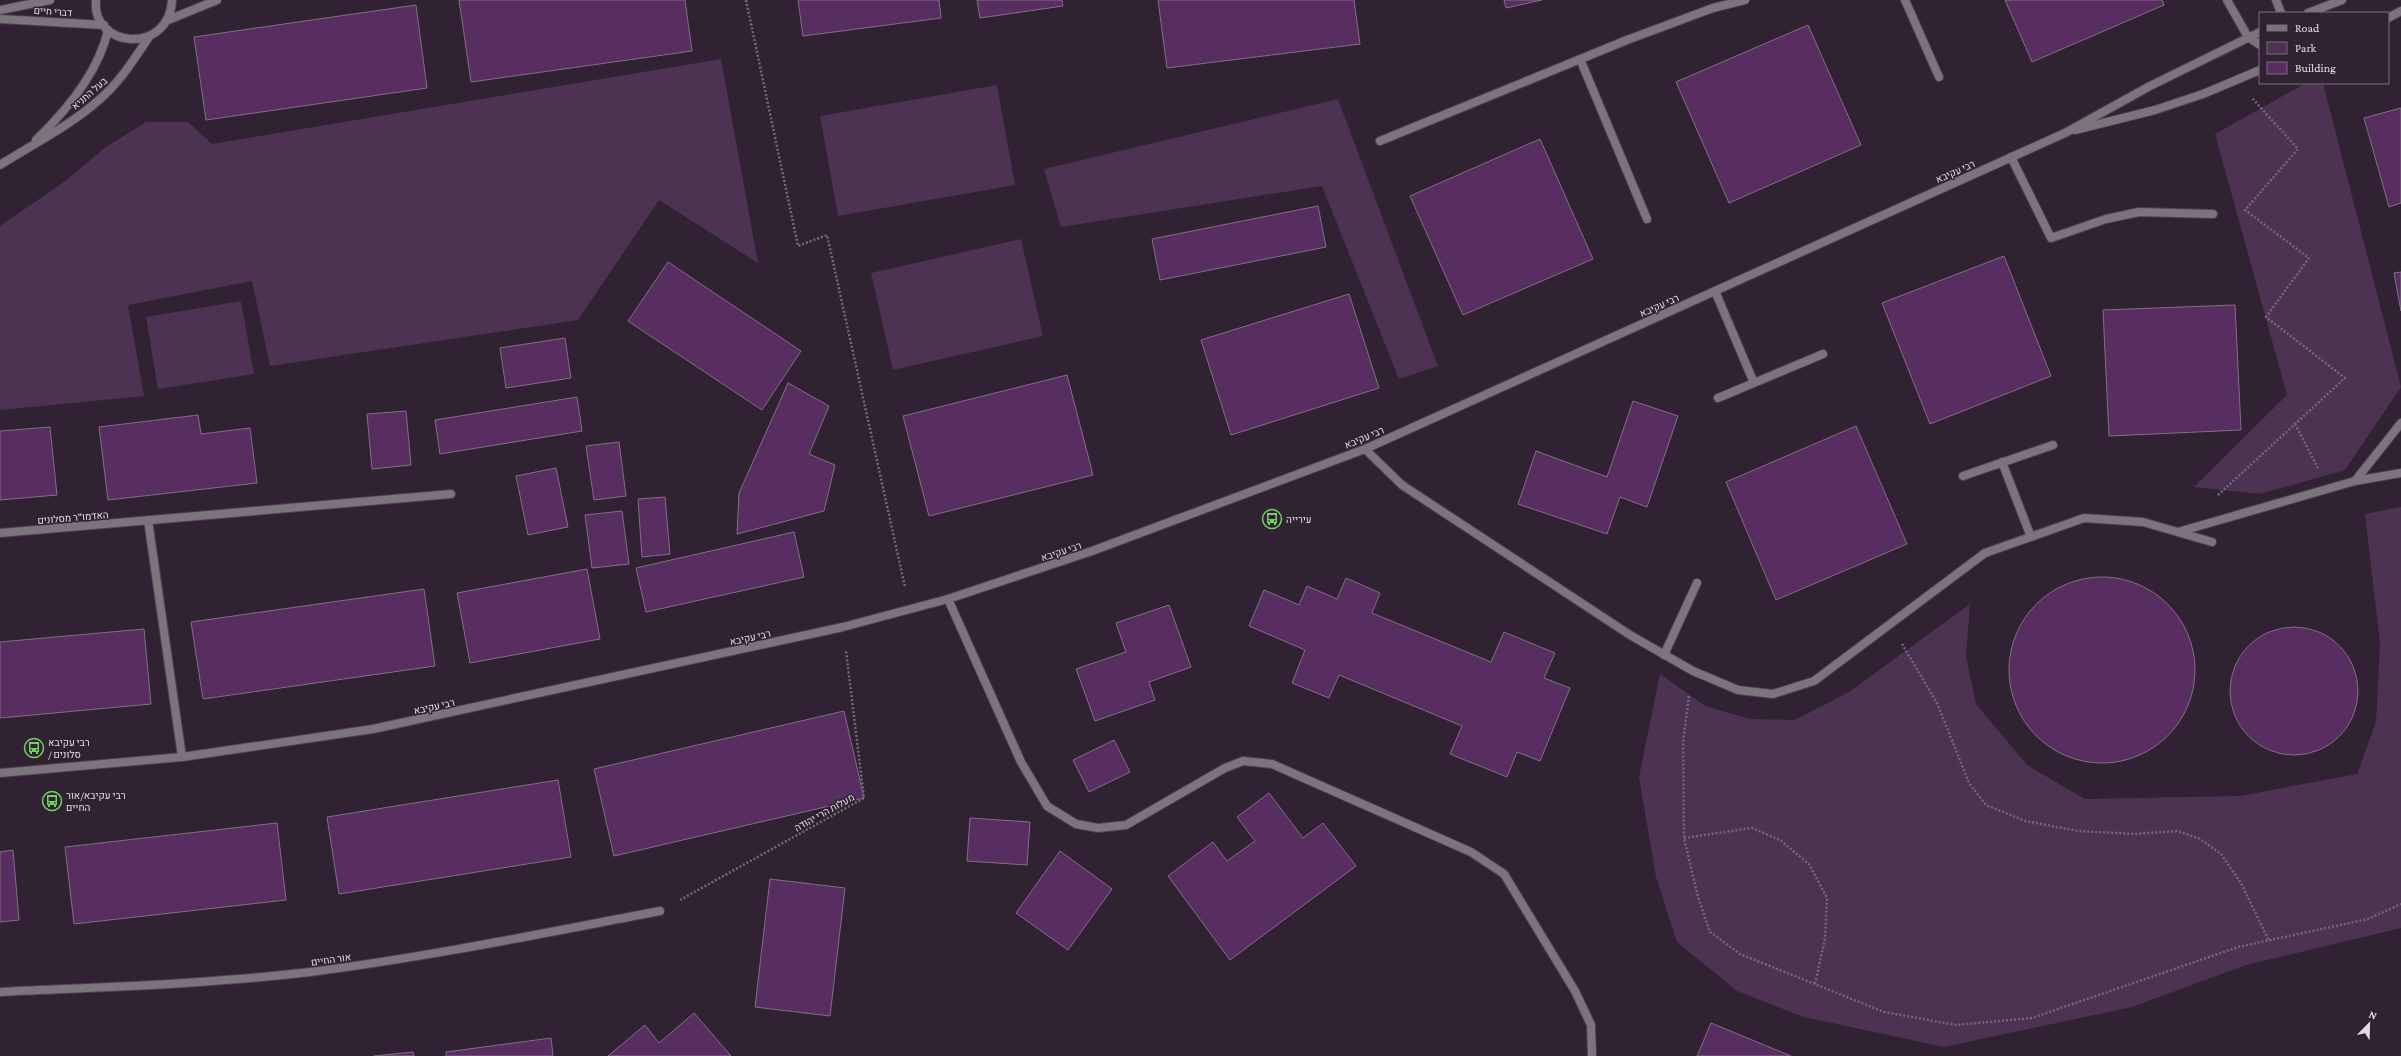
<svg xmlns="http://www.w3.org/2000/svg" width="2401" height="1056" viewBox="0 0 2401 1056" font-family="'Crimson Pro',Heebo,serif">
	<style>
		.green { fill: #4c3351 }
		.building { fill: #582d60; stroke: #817184 }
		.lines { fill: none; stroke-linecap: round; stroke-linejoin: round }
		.service-casing { stroke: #4d3f4f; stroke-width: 10 }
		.minor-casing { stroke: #4d3f4f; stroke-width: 10 }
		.tertiary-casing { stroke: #4d3f4f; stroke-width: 10 }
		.path { stroke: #756977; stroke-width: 2.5; stroke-dasharray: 2 2; stroke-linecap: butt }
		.service { stroke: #7b747c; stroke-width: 8 }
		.minor { stroke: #7b747c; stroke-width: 8 }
		.tertiary { stroke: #7b747c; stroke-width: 8 }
		.labels { text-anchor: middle; stroke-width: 3; stroke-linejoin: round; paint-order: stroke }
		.street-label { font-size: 10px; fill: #e3dae5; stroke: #302232 }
		.poi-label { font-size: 10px; fill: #e3dae5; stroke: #302232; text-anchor: start }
	</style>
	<rect width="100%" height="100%" fill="#302232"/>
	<!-- green -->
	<path class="green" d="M721,59L758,263L659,200L578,320L270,366L252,281L128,305L144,396L0,410V226L64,182L106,147L146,122H188L212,144Z
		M2306,83H2323L2401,387L2345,470L2260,494L2194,487L2287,395L2215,134Z
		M997,85L1015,185L838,216L820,116Z
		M1338,99L1438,366L1399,379L1322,186L1061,227L1044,169Z
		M1021,239L1043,336L893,370L871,273Z
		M241,301L254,374L158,389L146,317Z
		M2401,507V928L2246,965L2132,1007L1944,1047L1804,1017L1737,991L1677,942L1656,877L1639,777L1660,674L1705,706L1750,719L1795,720L1849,692L1970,604L1966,656L1976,704L2027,765L2085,799L2240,796L2357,774L2376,722L2380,643L2365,514Z"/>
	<!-- building -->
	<path class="building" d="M459,0H685L692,51L471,82Z
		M798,0H939L941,18L803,36Z
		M977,0H1062L1063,6L980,18Z
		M1158,0H1354L1360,44L1167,68Z
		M1504,0H1542L1506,8Z
		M2005,0H2162L2164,5L2032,62Z
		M416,5L427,88L206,120L194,37Z
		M1808,25L1861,145L1729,203L1676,82Z
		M2401,108V203L2389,207L2364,118Z
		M1540,139L1593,259L1463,315L1410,196Z
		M1318,206L1326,247L1160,280L1152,239Z
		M2004,256L2051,376L1930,424L1882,303Z
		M668,262L801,351L762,410L628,321Z
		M2401,272V311L2394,273Z
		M1349,294L1379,388L1231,435L1201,340Z
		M2235,305L2241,430L2109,436L2103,310Z
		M565,338L571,378L506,388L500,348Z
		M1067,375L1093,475L929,516L903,416Z
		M788,383L829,406L809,454L835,465L824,511L737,534L739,493Z
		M577,397L582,431L440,454L435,420Z
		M1633,401L1678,416L1647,507L1620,497L1607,534L1518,504L1536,451L1607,477Z
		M406,411L411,465L372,469L367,414Z
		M198,415L201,434L250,428L257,483L108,500L99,427Z
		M1856,426L1907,544L1776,600L1726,482Z
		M50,427L57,495L0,500V431Z
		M619,442L626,496L594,500L586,446Z
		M556,468L568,527L528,535L516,476Z
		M665,497L670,554L642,557L638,499Z
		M622,511L629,564L592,568L585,515Z
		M794,532L804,577L646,612L636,568Z
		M587,569L600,639L470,663L457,593Z
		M2009 670a93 93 0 1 1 186 0a93 93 0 1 1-186 0Z
		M1346,578L1380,593L1372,613L1491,662L1504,632L1555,653L1544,678L1570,688L1540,761L1517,752L1507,777L1450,754L1462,726L1339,675L1329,698L1292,683L1305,650L1249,626L1264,590L1299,605L1307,586L1337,599Z
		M424,589L435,666L203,699L191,622Z
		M1169,605L1191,667L1149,682L1155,700L1095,721L1076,669L1126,652L1116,623Z
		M2230 691a64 64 0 1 1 128 0a64 64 0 1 1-128 0Z
		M144,629L151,704L0,718V642Z
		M844,711L864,798L614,856L594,769Z
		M1114,740L1130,772L1089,792L1073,760Z
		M558,780L571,857L339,894L327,817Z
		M1269,793L1303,838L1323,823L1356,866L1230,960L1168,876L1213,842L1227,861L1255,841L1237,817Z
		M970,818L1030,822L1027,865L967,861Z
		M277,823L286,900L74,924L65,847Z
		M13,850L19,920L0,922V852Z
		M1060,851L1112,889L1068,950L1016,913Z
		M770,879L845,888L830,1016L755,1007Z
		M694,1013L731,1056H608L645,1025L659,1043Z
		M1711,1023L1791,1056H1697Z
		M551,1038L553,1056H446V1052Z
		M413,1052L414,1056H374Z"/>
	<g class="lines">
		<defs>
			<path id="service" d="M1905,0L1939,77
				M1580,59L1647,219
				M1380,141L1627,40L1713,8L1745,0
				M2011,157L2051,238L2106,219L2139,212L2213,214
				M1715,291L1754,383
				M1718,398L1823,354
				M2002,462L2031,537
				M1963,476L2053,445
				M2355,481L2401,473
				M2178,532L2355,481L2401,423
				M1664,655L1697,583"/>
			<path id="minor" d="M36,140C66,111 99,71 108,30
				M0,165C33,144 70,126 100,99C120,82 134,59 149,37
				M1365,449L1402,485L1630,635L1693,671L1738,690L1773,694L1814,681L1985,553L2084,518L2143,522L2212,542
				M148,520L182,757
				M0,533L451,494
				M948,599L1021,762L1047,806L1076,824L1098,828L1126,825L1225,768L1243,761L1272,764L1471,852L1504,874L1575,991L1591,1025L1592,1056
				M0,992C103,987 208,984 310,972C428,957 544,933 660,911"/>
			<path id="tertiary" d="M96,0C91,48 169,56 172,0
				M2227,0L2248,37L2260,45
				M2276,0L2281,13
				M0,10L50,0
				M2308,13L2342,0
				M2388,18L2401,11
				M0,19L104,25
				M168,20L217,0
				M2075,130L2155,110L2203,94L2260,70
				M0,773L182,757L373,729L843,627L948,599L1092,551L1365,449L2065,133L2150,86L2260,32"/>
		</defs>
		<!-- service casing -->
		<use href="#service" class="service-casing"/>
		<!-- minor casing -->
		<use href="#minor" class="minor-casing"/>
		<!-- tertiary casing -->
		<use href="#tertiary" class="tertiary-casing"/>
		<!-- path -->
		<path class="path" d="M746,0L798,246L827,235L905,587
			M2295,424L2318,468
			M2218,495L2345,378L2266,317L2309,258L2245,210L2298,149L2252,98
			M1902,644L1937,703L1969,783L1986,805L2025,821L2078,831L2134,834L2177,831L2200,839L2221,854L2241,883L2269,941
			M1689,696L1683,742L1684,838L1698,897L1710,932L1740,954L1884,1012L1956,1025L2032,1018L2238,947L2368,919L2401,904
			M1684,838L1752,828L1780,840L1809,864L1827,898L1825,939L1815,984
			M680,900L864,798L846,651"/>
		<!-- service -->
		<use href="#service" class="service"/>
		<!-- minor -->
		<use href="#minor" class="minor"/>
		<!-- tertiary -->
		<use href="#tertiary" class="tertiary"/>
	</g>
	<!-- icons -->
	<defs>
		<symbol id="bus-ring" viewBox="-11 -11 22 22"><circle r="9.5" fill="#302232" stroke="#70d35f" stroke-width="1.5"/><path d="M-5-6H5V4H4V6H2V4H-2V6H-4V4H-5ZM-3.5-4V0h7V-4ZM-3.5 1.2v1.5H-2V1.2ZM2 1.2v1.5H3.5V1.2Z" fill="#70d35f"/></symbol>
	</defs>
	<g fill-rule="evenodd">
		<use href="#bus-ring" x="1261" y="508" width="22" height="22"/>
		<use href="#bus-ring" x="23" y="737" width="22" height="22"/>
		<use href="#bus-ring" x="41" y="790" width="22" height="22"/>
	</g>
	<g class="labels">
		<!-- street labels -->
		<g class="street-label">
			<text transform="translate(53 11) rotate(4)" y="4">דברי חיים</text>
			<text transform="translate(89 93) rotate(-41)" y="4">בעל התניא</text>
			<text transform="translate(1955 171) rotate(-24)" y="4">רבי עקיבא</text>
			<text transform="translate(1659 305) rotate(-24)" y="4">רבי עקיבא</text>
			<text transform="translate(1364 437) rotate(-23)" y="4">רבי עקיבא</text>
			<text transform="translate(73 517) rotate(-5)" y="4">האדמו"ר מסלונים</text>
			<text transform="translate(1061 551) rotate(-18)" y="4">רבי עקיבא</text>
			<text transform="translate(750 637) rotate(-12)" y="4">רבי עקיבא</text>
			<text transform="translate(434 706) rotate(-12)" y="4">רבי עקיבא</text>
			<text transform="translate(824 812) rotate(-29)" y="4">מעלות הרי יהודה</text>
			<text transform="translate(331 959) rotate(-8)" y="4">אור החיים</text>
		</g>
		<!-- poi labels -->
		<g class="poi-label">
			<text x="1286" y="523">עירייה</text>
			<text x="48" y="746">רבי עקיבא<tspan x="48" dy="12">/ סלונים</tspan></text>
			<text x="66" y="799">רבי עקיבא/אור<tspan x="66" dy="12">החיים</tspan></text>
		</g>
	</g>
	<!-- legend -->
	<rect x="2259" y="12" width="130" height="72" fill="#302232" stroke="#786c7a"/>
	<rect x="2267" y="25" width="20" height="6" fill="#7b747c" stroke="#786c7a"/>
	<text x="2295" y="32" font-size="12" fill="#e3dae5">Road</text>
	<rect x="2267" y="42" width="20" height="12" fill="#4c3351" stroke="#786c7a"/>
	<text x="2295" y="52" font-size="12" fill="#e3dae5">Park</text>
	<rect x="2267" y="62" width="20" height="12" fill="#582d60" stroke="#786c7a"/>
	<text x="2295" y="72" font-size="12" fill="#e3dae5">Building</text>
	<!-- north arrow -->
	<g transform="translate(2369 1024) rotate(23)" stroke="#302232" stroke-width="3" paint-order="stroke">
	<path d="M0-3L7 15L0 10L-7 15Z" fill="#e3dae5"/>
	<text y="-6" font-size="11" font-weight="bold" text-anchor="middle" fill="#e3dae5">N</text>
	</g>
</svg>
